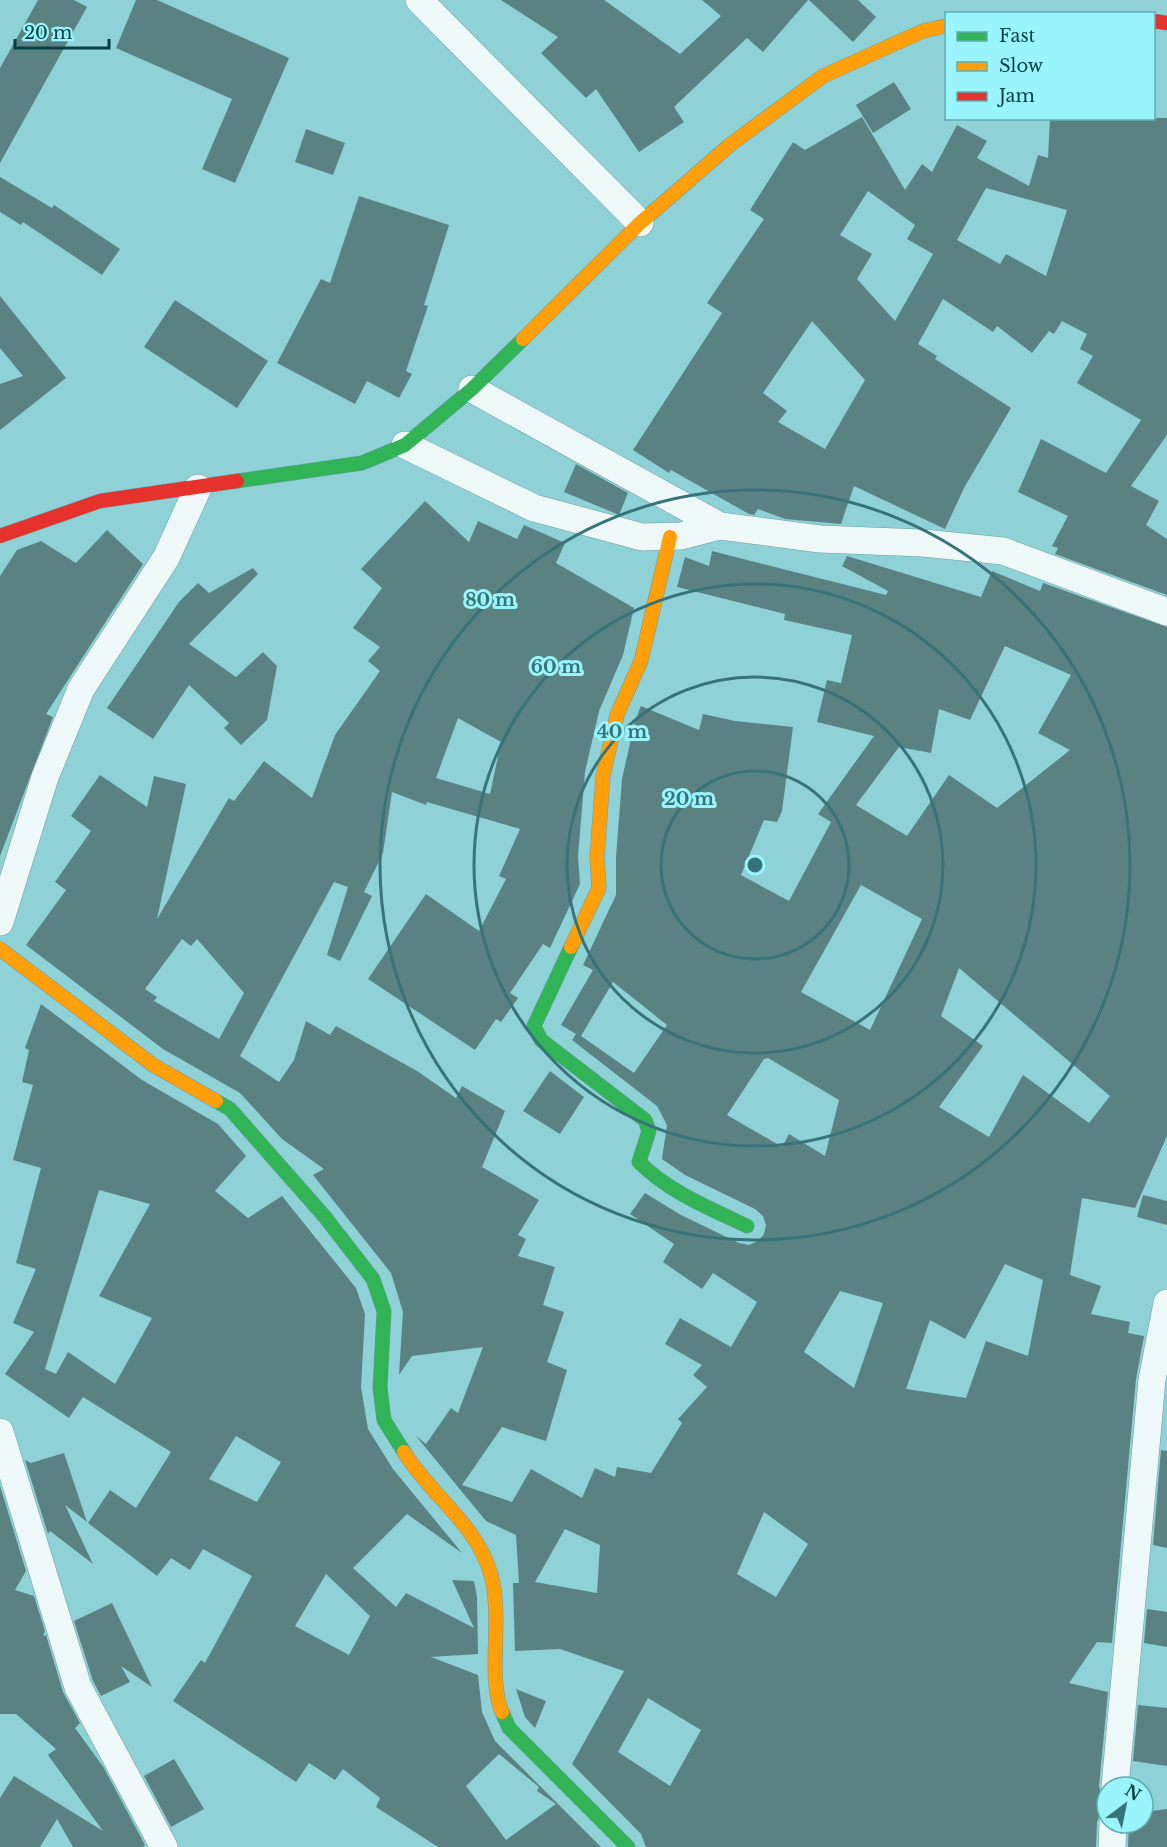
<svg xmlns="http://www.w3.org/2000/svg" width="1167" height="1847" viewBox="0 0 1167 1847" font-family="'Libre Baskerville',serif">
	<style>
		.building { fill: #5b8282; fill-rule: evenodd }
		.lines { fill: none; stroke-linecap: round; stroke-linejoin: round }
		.street-casing { stroke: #6c9da1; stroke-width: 28 }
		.fast-casing { stroke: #6c9da1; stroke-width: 15 }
		.slow-casing { stroke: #6c9da1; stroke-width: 15 }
		.jam-casing { stroke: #6c9da1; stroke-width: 15 }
		.street { stroke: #eef8f9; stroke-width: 27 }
		.fast { stroke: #30b455; stroke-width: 14 }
		.slow { stroke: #ff9f0a; stroke-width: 14 }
		.jam { stroke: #e5322d; stroke-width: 14 }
		.ring { fill: none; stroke: #377378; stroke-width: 3 }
		.centre { fill: #377378; stroke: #99f4fb; stroke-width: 3 }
		.ring-label { font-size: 18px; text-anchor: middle; font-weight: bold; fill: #377378; stroke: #99f4fb; stroke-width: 6; stroke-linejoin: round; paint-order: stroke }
	</style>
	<rect width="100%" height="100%" fill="#8ed1d6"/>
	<!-- building -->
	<path class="building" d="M38,0H74L87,7L0,163V68Z
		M136,0H157L289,58L235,183L202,169L232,99L116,48Z
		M501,0H604L680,54L721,16L702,0H808L763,52L747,38L674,107L684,122L639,152L596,89L586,98L541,53L558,37Z
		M809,0H858L876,17L853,42Z
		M894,82L911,109L873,133L856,105Z
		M862,117L905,190L922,164L932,172L957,125L987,141L977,158L1029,186L1038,155L1048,158L1050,118H1167V435L1131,486L1159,501L1146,525L1167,539V595L1055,554L1058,548L1052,546L1068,516L1018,492L1041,439L1106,473L1141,420L1077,383L1093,356L1080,349L1087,334L1062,321L1054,334L1049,331L1032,353L997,326L993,332L943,299L918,344L937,356L935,359L1011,408L964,488L945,529L854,486L841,524L785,519L758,509L754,515L749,514L671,470L669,473L633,450L722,313L707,303L764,219L750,210L793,142L805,150ZM986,188L1067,210L1046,276L1006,254L1000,264L957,240ZM868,191L915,225L907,239L933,254L895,321L857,279L872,254L840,235ZM812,321L865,380L825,449L778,422L787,411L763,393Z
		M306,129L345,143L333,175L295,162Z
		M0,177L52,208L54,205L120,249L102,275L23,222L21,225L0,212Z
		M359,196L449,225L424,305L428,306L406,371L412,374L399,398L367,381L355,404L277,363L321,279L330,283Z
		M0,296L66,378L0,430V384L23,376L0,348Z
		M175,300L268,361L237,408L144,347Z
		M576,464L628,493L619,515L564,492Z
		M425,501L469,542L478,521L517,539L524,525L565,543L556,563L634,608L623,655L599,711L585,772L578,856L580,884L550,948L543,944L510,993L518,998L501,1022L496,1019L475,1050L368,979L426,894L479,931L506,879L499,876L520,829L427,802L426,805L392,792L383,853L364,892L372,896L340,961L327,955L348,887L334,882L240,1056L279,1082L294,1060L306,1021L330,1035L336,1026L417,1071L456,1098L462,1086L505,1111L482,1167L539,1200L518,1235L526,1239L518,1256L555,1267L543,1305L564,1312L547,1362L567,1370L546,1441L502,1427L462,1485L512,1502L531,1469L582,1498L595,1468L615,1477L617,1467L651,1473L682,1423L678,1419L707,1387L693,1375L702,1365L665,1344L680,1318L731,1347L757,1302L713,1273L702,1289L663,1262L674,1244L630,1214L645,1193L681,1215L739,1243L749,1245L758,1241L764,1234L766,1225L763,1216L755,1209L685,1175L662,1159L667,1125L657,1106L572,1040L576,1034L561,1025L593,970L583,965L616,895V857L622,779L635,721L641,706L699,730L703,714L735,721L793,727L782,811L777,822L764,820L741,875L789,901L831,822L818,814L874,736L817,722L827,680L841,683L852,635L784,620L785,614L677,587L685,557L709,566L712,551L886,595L888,591L842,566L847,556L981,597L992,571L1040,591L1043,583L1167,627V1136L1135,1208L1082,1198L1070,1275L1101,1286L1091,1314L1130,1322L1128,1333L1144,1336L1136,1379L1112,1643L1097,1642L1069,1683L1108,1692L1099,1786L1101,1794L1107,1800V1809L1100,1814L1097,1822L1096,1847H646L641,1834L572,1764L624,1671L560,1649L515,1651L513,1583H519L516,1535L486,1521L416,1436L426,1444L451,1408L458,1413L483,1347L412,1356L399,1375L403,1312L391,1273L313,1175L324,1169L282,1139L240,1093L163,1049L26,945L66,890L55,882L91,831L71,816L100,775L147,807L154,776L186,784L157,919L229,798L234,801L264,761L312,798L335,735L380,671L368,661L380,647L353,628L382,588L361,569ZM1005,646L1071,675L1038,733L1070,750L997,808L949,775L907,836L856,805L899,747L931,753L939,709L970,720ZM458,718L501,742L490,794L436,778ZM861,885L922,919L870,1030L801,992ZM182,939L191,946L197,939L244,993L219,1039L154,1001L157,997L145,989ZM959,968L1110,1096L1089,1123L1023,1075L989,1137L939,1107L983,1046L941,1016ZM613,982L667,1025L634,1073L581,1036ZM768,1058L839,1100L825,1156L789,1134L782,1147L727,1115L764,1059ZM1005,1264L1043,1280L1028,1356L986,1341L966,1398L906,1389L930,1320L965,1339ZM840,1291L883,1303L854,1388L804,1352ZM764,1512L808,1544L776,1597L737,1574ZM565,1529L600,1545L597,1593L535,1582ZM648,1698L701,1730L670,1786L618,1752Z
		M107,530L143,564L46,714L53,717L0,856V576L17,550L41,541L76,563Z
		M253,568L258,574L189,644L236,677L263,652L277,666L267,720L241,745L224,728L229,723L189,685L153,739L107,708L179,602L198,583L209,593Z
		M41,1004L142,1080L218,1124L246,1156L215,1191L248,1218L282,1196L356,1288L365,1314L361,1387L368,1429L393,1469L462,1553L407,1514L353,1568L396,1607L406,1593L474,1628L452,1580L474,1581L477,1597L478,1654L431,1657L478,1675L482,1712L495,1741L601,1847H438L376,1807L380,1798L343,1769L335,1780L309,1763L296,1782L173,1701L201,1660L205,1663L252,1576L203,1549L190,1570L171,1558L157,1576L88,1523L110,1490L136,1508L171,1452L83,1397L69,1418L5,1374L34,1332L13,1323L36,1269L16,1263L41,1168L13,1160L33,1085L22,1082L29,1050L25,1048ZM99,1190L150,1204L99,1296L152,1318L115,1384L68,1352L56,1374L45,1369ZM236,1436L281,1462L257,1502L209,1479ZM326,1574L370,1616L349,1655L295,1626ZM499,1754L539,1787L537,1791L556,1804L506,1840L466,1786Z
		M550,1071L584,1097L560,1134L523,1111Z
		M1143,1195L1167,1201V1225L1137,1217Z
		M1161,1450L1167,1451V1548L1153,1545Z
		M64,1453L87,1522L65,1505L93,1564L50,1531L48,1534L25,1460L31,1463Z
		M0,1486L26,1571L15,1590L34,1596L45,1631L43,1636L46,1635L63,1692L80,1723L75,1728L104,1768L145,1845L143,1847H73L57,1819L40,1847H0V1798L14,1776L103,1831L48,1755L56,1749L16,1714H0Z
		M112,1603L152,1687L121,1666L130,1682L101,1696L93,1681L74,1621Z
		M1147,1609L1167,1612V1647L1144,1643Z
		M516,1689L546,1701L535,1728L525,1717Z
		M1138,1705L1167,1708V1766L1133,1761Z
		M174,1759L204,1809L171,1827L144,1776Z
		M1167,1809V1847H1128L1129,1823H1143V1812Z"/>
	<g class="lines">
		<defs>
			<path id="street" d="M419,0L640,223
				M472,389L720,526L820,539L923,543L1003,551L1167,612
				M405,445L534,508L642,537L681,536L720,526
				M0,922L45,777L81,689L166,558L198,488
				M0,1432L78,1687L164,1847
				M1115,1787L1152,1380L1167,1303
				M1112,1847L1113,1823"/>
			<path id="fast" d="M237,481L362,463L405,445L472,389L523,339
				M571,947L534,1026L541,1040L645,1120L649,1131L639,1162C669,1192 709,1208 747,1226
				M216,1101L230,1109L325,1217L373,1279L384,1311L380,1388L384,1420L404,1452
				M502,1712L509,1728L628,1847"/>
			<path id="slow" d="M523,339L640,223L731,144L823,76L923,31L946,26
				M571,947L599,888L597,857L603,776L617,715L641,661L670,537
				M0,949L153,1065L216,1101
				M404,1452C431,1496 477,1524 491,1575C503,1617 487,1677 502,1712"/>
			<path id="jam" d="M1154,21L1167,23
				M0,536L100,501L237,481"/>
		</defs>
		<!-- street casing -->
		<use href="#street" class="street-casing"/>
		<!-- fast casing -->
		<use href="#fast" class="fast-casing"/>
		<!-- slow casing -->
		<use href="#slow" class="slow-casing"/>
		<!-- jam casing -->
		<use href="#jam" class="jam-casing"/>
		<!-- street -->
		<use href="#street" class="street"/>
		<!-- fast -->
		<use href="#fast" class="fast"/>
		<!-- slow -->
		<use href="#slow" class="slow"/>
		<!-- jam -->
		<use href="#jam" class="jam"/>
	</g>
	<!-- distance rings -->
	<g class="ring">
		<circle cx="755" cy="865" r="94"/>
		<circle cx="755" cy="865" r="188"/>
		<circle cx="755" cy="865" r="281"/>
		<circle cx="755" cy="865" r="375"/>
	</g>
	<circle cx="755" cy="865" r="9" class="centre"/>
	<g class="ring-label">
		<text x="490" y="606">80 m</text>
		<text x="556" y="673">60 m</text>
		<text x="622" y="738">40 m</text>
		<text x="689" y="805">20 m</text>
	</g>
	<!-- legend -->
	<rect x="945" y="12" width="210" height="108" fill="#99f4fb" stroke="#5facb2" stroke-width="1.5"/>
	<rect x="957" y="32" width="30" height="9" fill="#30b455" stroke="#5facb2" stroke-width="1.5"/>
	<text x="999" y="42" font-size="18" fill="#084145">Fast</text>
	<rect x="957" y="62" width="30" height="9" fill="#ff9f0a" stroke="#5facb2" stroke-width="1.5"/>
	<text x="999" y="72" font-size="18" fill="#084145">Slow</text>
	<rect x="957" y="92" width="30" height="9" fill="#e5322d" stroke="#5facb2" stroke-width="1.5"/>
	<text x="999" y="102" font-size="18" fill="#084145">Jam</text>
	<!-- north arrow -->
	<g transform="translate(1125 1805) rotate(32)"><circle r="28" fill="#99f4fb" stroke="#5facb2" stroke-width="1.5"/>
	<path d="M0-4.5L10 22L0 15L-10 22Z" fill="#377378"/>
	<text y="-9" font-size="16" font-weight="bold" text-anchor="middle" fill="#084145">N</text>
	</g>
	<!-- scale -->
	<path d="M15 39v9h94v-9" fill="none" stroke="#084145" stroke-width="3"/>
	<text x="24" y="39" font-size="18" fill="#084145" stroke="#99f4fb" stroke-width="4.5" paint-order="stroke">20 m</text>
</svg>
